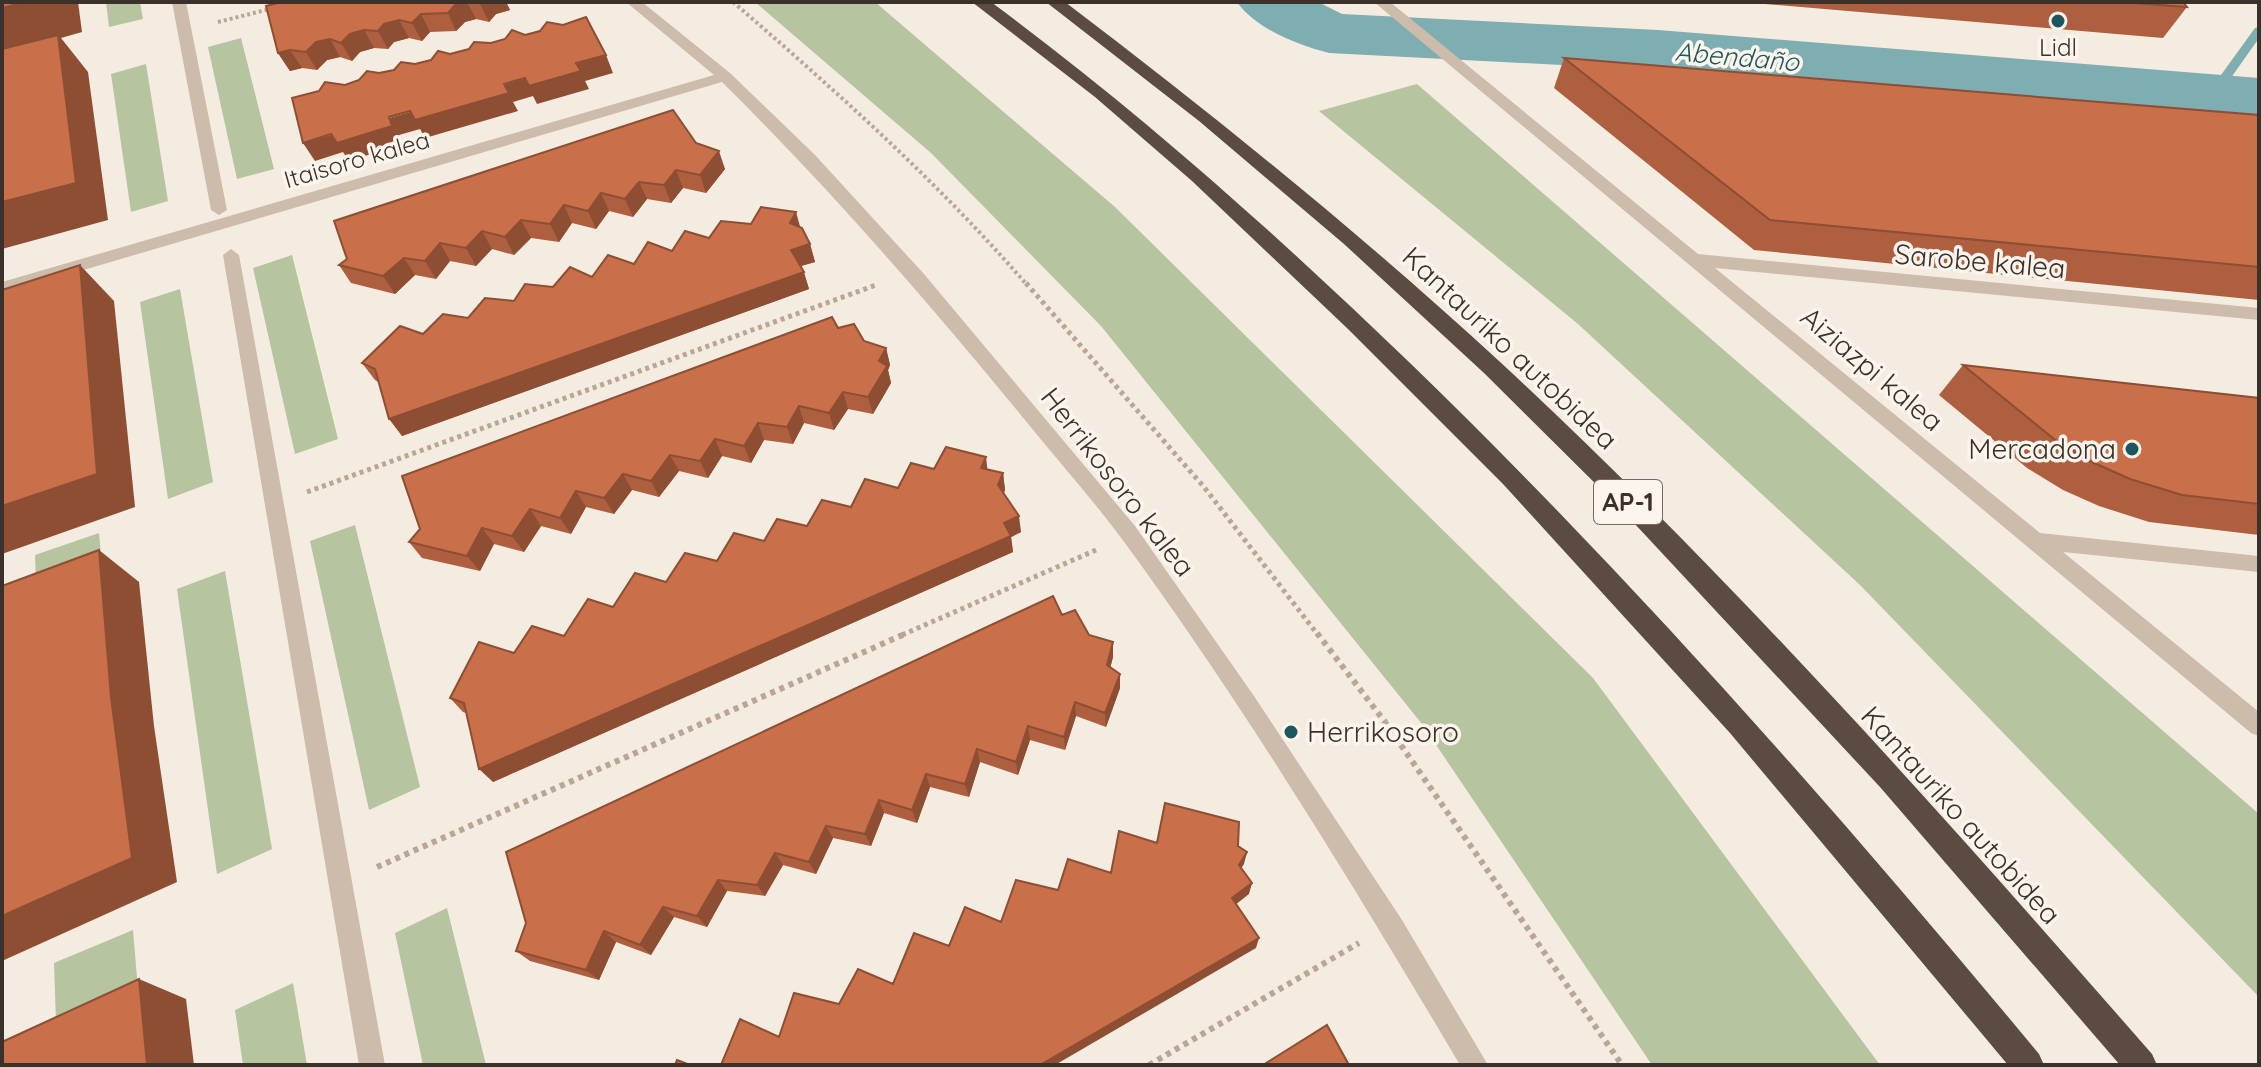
<svg xmlns="http://www.w3.org/2000/svg" width="2261" height="1067" viewBox="0 0 2261 1067" font-family="Quicksand,sans-serif">
	<style>
		.green { fill: #b6c49f }
		.lines { fill: none; stroke-linecap: round; stroke-linejoin: round }
		.stream { fill: #7eadb2; fill-rule: evenodd }
		.river { fill: #7eadb2; fill-rule: evenodd }
		.path-far2 { stroke: #b9a695; stroke-width: 4; stroke-dasharray: 3 3; stroke-linecap: butt }
		.path-far1 { stroke: #b9a695; stroke-width: 5; stroke-dasharray: 4 4; stroke-linecap: butt }
		.path { stroke: #b9a695; stroke-width: 6; stroke-dasharray: 5 5; stroke-linecap: butt }
		.pedestrian { fill: #cdbcab; fill-rule: evenodd }
		.minor { fill: #cdbcab; fill-rule: evenodd }
		.motorway { fill: #5c4b41; fill-rule: evenodd }
		.wall { fill: #ad5f3f }
		.shaded-wall { fill: #8d4e33 }
		.building { fill: #c96f49; stroke: #8d4e33; stroke-width: 2 }
		.poi-dot { fill: #1e565e; stroke: #fbf5ed; stroke-width: 3 }
		.labels { text-anchor: middle; stroke-width: 7; stroke-linejoin: round; paint-order: stroke }
		.far-poi-label { font-size: 24px; fill: #3b302a; stroke: #fbf5ed }
		.far-street-label { font-size: 24px; fill: #3b302a; stroke: #fbf5ed }
		.far-water-label { font-size: 26px; font-style: italic; fill: #1e565e; stroke: #fbf5ed }
		.shield { fill: #fbf5ed; stroke: #756b64; stroke-width: 2 }
		.shield-label { font-size: 26px; font-weight: bold; fill: #3b302a }
		.street-label { font-size: 28px; fill: #3b302a; stroke: #fbf5ed }
		.poi-label { font-size: 28px; fill: #3b302a; stroke: #fbf5ed; text-anchor: end }
	</style>
	<rect width="100%" height="100%" fill="#f4ece0"/>
	<!-- green -->
	<path class="green" d="M106,2H140L143,19L109,27Z
		M755,2H875L1115,207L1593,678L1880,1065H1652L1422,724L1101,326L931,153Z
		M241,38L274,169L237,179L208,47Z
		M146,64L168,201L131,212L111,74Z
		M1417,84L2259,814V997L1860,585L1578,324L1319,111Z
		M292,255L338,439L295,454L253,268Z
		M180,289L213,482L168,499L140,302Z
		M355,525L420,787L369,810L310,541Z
		M99,533L104,588L37,612L35,555Z
		M225,571L272,849L217,874L177,589Z
		M447,908L486,1065H423L395,933Z
		M133,930L140,1013L57,1051L54,963Z
		M293,983L307,1065H243L235,1010Z"/>
	<g class="lines">
		<!-- stream -->
		<path class="stream" d="M2259,27V38L2216,99H2208V93L2255,28Z"/>
		<!-- river -->
		<path class="river" d="M1237,2H1318L1342,14L1658,30L2259,78V120L1658,70L1329,53C1298,45 1256,29 1237,2Z"/>
		<!-- path-far2 -->
		<path class="path-far2" d="M733,2C836,91 938,182 1027,285
			M218,22L270,9"/>
		<!-- path-far1 -->
		<path class="path-far1" d="M1026,283L1204,487L1318,635
			M307,492L876,285
			M902,635L1096,550"/>
		<!-- path -->
		<path class="path" d="M1317,633L1385,722L1622,1065
			M377,867L907,633
			M1149,1065L1359,943"/>
		<!-- pedestrian -->
		<path class="pedestrian" d="M172,2H186L227,210L219,215L211,210Z
			M231,249L239,255L385,1065H359L223,255Z"/>
		<!-- minor -->
		<path class="minor" d="M626,2H642L730,73L815,155L924,274L1135,526L1254,696L1402,920L1488,1065H1460C1355,888 1244,705 1122,539C1090,496 1053,455 1020,414C925,298 828,187 722,82L2,294V282L714,75Z
			M1374,2H1390L1698,254L2259,308V320L1715,268L2040,533L2259,556V572L2063,552L2259,712V736L2251,733Z"/>
		<!-- motorway -->
		<path class="motorway" d="M972,2H991C1140,112 1276,234 1410,363C1634,580 1840,814 2039,1054L2044,1065H2008L1730,733L1503,484L1348,329L1192,181L1095,97Z
			M1046,2H1065C1215,116 1360,233 1499,361C1732,577 1943,815 2152,1054L2157,1065H2120L1880,787L1620,508L1484,373L1344,244L1199,121Z"/>
	</g>
	<!-- wall -->
	<path class="wall" d="M281,2H506L510,10L496,14L489,22L476,19L465,22L456,31L430,32L422,41L409,38L394,42L388,49L374,48L360,52L352,61L340,57L327,60L317,70L302,68L290,71L278,53Z
		M1765,2H2183L2187,7L2163,38L1765,4Z
		M1564,58L2259,115V300L1754,250L1554,88Z
		M696,143L725,169L706,193L683,188L671,203L647,199L633,217L609,211L596,229L572,223L559,242L531,238L514,255L492,249L476,266L450,261L436,279L415,275L395,294L351,283L339,265Z
		M751,224L800,227L810,244L815,262L801,266L809,289L402,436L378,382L375,380L362,363L423,334L553,287L634,264Z
		M838,328L864,341L886,348L890,365L888,370L891,383L873,414L848,409L834,430L804,423L793,444L764,440L751,463L722,456L708,478L679,471L659,497L632,490L614,514L586,507L571,534L541,526L524,552L494,544L480,571L422,558L409,542Z
		M1963,365L2259,398V535L2149,522L2099,506L2063,490L2027,468L1939,395Z
		M934,469L988,470L1003,473L1005,490L1004,493L1021,532L1011,537L1013,552L493,782L466,713L463,712L450,698L514,653L564,636L613,607L666,582L764,541L807,526L898,488Z
		M1062,615L1089,635L1113,642V657L1110,668L1120,688L1106,727L1076,716L1065,750L1030,740L1018,775L980,762L969,797L930,787L917,823L884,813L871,846L833,838L816,874L783,865L765,896L727,891L707,927L674,917L651,955L616,942L599,980L530,961L516,951Z"/>
	<!-- shaded-wall -->
	<path class="shaded-wall" d="M25,2H78L82,32L61,38L88,72L108,220L2,249V8Z
		M464,2H467L476,19L465,22L456,31L448,13L456,4Z
		M482,2H506L510,10L496,14L489,22L480,4Z
		M421,14L430,32L422,41L412,23Z
		M399,20L409,38L394,42L388,49L378,31L384,24Z
		M364,30L374,48L360,52L352,61L341,43L350,34Z
		M330,39L340,57L327,60L317,70L306,52L316,42Z
		M290,50L302,68L290,71L278,53Z
		M606,55L613,73L585,81L589,89L537,104L533,96L513,102L518,111L425,138L420,129L399,135L403,144L349,161L343,152L315,161L303,143Z
		M719,151L725,169L706,193L700,175Z
		M676,170L683,188L671,203L664,185Z
		M639,182L647,199L633,217L625,199Z
		M601,193L609,211L596,229L588,211Z
		M564,205L572,223L559,242L550,224Z
		M796,212L801,230L790,223Z
		M521,220L531,238L514,255L505,237Z
		M482,231L492,249L476,266L466,248Z
		M440,243L450,261L436,279L425,261Z
		M810,244L815,262L797,267L791,250Z
		M404,258L415,275L395,294L383,276Z
		M80,265L114,301L135,507L2,554V506Z
		M804,272L809,289L402,436L389,419Z
		M886,348L890,365L888,370L891,383L873,414L868,397L879,361Z
		M843,392L848,409L834,430L829,413Z
		M799,406L804,423L793,444L787,427Z
		M758,423L764,440L751,463L744,446Z
		M715,439L722,456L708,478L700,461Z
		M670,455L679,471L659,497L651,481Z
		M986,457L988,474L981,468Z
		M1003,473L1005,490L1000,501L998,485Z
		M623,474L632,490L614,514L604,498Z
		M576,491L586,507L571,534L560,518Z
		M530,509L541,526L524,552L512,536Z
		M1019,516L1021,532L1011,537L1013,552L493,782L479,769Z
		M482,528L494,544L480,571L467,556Z
		M99,550L139,582L154,726L177,882L2,961V916Z
		M1113,642V657L1107,680V665Z
		M1120,674V688L1106,727L1105,713Z
		M1075,702L1076,716L1065,750L1064,737Z
		M1028,726L1030,740L1018,775L1016,762Z
		M977,749L980,762L969,797L965,784Z
		M926,774L930,787L917,823L912,810Z
		M879,800L884,813L871,846L865,834Z
		M826,826L833,838L816,874L809,862Z
		M1247,852L1244,864L1236,876L1239,865Z
		M775,853L783,865L765,896L757,885Z
		M718,880L727,891L707,927L697,916Z
		M1252,883L1249,894L1230,909L1232,898Z
		M663,907L674,917L651,955L640,945Z
		M604,931L616,942L599,980L586,970Z
		M1259,938L1256,948L1055,1065H1040Z
		M139,979L186,999L194,1065H147Z"/>
	<!-- building -->
	<path class="building" d="M2,2H25L2,8Z
		M281,2H464L456,4L448,13L421,14L412,23L399,20L384,24L378,31L364,30L350,34L341,43L330,39L316,42L306,52L290,50L278,53L266,6Z
		M2121,2H2183L2187,7Z
		M586,17L606,55L576,63L581,71L529,86L525,78L504,84L509,93L415,120L410,111L389,117L392,126L337,143L331,134L303,143L292,98L319,91L325,82L345,85L359,80L367,71L379,73L394,70L401,62L415,64L431,60L438,51L450,54L469,49L474,42L491,43L505,39L512,30L525,35L540,31L547,22L563,25Z
		M58,35L76,183L2,202V49Z
		M1564,58L2259,115V267L1770,220Z
		M673,110L696,143L719,151L700,175L676,170L664,185L639,182L625,199L601,193L588,211L564,205L550,224L521,220L505,237L482,231L466,248L440,243L425,261L404,258L383,276L339,265L347,259L334,221Z
		M761,207L796,212L790,223L802,228L810,244L791,250L804,272L389,419L375,369L362,363L400,326L423,334L443,314L468,318L485,298L514,301L525,284L553,287L570,267L592,277L608,255L634,264L648,242L672,251L685,231L709,238L721,221L751,224Z
		M80,265L97,474L2,506V290Z
		M832,317L838,328L854,324L864,341L886,348L879,361L887,366L868,397L843,392L829,413L799,406L787,427L758,423L744,446L715,439L700,461L670,455L651,481L623,474L604,498L576,491L560,518L530,509L512,536L482,528L467,556L409,542L420,529L402,476Z
		M1963,365L2259,398V504L2182,495L2130,479L2092,462L2054,439Z
		M946,447L986,457L981,468L1003,473L998,485L1019,516L1004,523L1011,536L479,769L464,703L450,698L479,642L514,653L532,626L564,636L588,599L613,607L635,573L666,582L685,553L717,561L734,533L764,541L777,519L807,526L822,500L851,507L865,479L898,488L911,463L934,469Z
		M99,550L111,697L132,858L2,916V586Z
		M1053,596L1062,615L1075,610L1089,635L1113,642L1107,665L1120,674L1105,713L1075,702L1064,737L1028,726L1016,762L977,749L965,784L926,774L912,810L879,800L865,834L826,826L809,862L775,853L757,885L718,880L697,916L663,907L640,945L604,931L586,970L516,951L526,923L506,852Z
		M1165,803L1239,822L1238,846L1247,852L1239,865L1252,883L1232,898L1259,938L1040,1065H721L740,1019L779,1037L794,993L839,1004L858,969L893,984L914,933L949,946L965,907L1001,922L1016,880L1058,890L1068,859L1111,873L1119,831L1157,843Z
		M139,979L147,1065H2V1042Z
		M1327,1025L1349,1065H1263Z
		M677,1060L690,1065H675Z"/>
	<!-- markers -->
	<g class="poi-dot">
		<circle cx="2058" cy="21" r="8"/>
		<circle cx="2132" cy="449" r="8"/>
		<circle cx="1291" cy="732" r="8"/>
	</g>
	<g class="labels">
		<!-- far-poi labels -->
		<g class="far-poi-label">
			<text x="2058" y="56">Lidl</text>
		</g>
		<!-- far-street labels -->
		<g class="far-street-label">
			<text transform="translate(357 160) rotate(-16)" y="8">Itaisoro kalea</text>
		</g>
		<!-- far-water labels -->
		<g class="far-water-label">
			<text transform="translate(1737 57) rotate(5)" y="9">Abendaño</text>
		</g>
		<!-- shield labels -->
		<rect class="shield" x="1594" y="480" width="68" height="44" rx="6"/>
		<g class="shield-label">
			<text x="1628" y="511">AP-1</text>
		</g>
		<!-- street labels -->
		<g class="street-label">
			<text transform="translate(1980 261) rotate(5)" y="10">Sarobe kalea</text>
			<text transform="translate(1510 348) rotate(43)" y="10">Kantauriko autobidea</text>
			<text transform="translate(1872 369) rotate(40)" y="10">Aiziazpi kalea</text>
			<text transform="translate(1118 482) rotate(52)" y="10">Herrikosoro kalea</text>
			<text transform="translate(1961 815) rotate(48)" y="10">Kantauriko autobidea</text>
		</g>
		<!-- poi labels -->
		<g class="poi-label">
			<text x="2116" y="459">Mercadona</text>
			<text x="1307" y="742" text-anchor="start">Herrikosoro</text>
		</g>
	</g>
	<!-- border -->
	<rect width="2261" height="1067" fill="none" stroke="#3b302a" stroke-width="8"/>
</svg>
